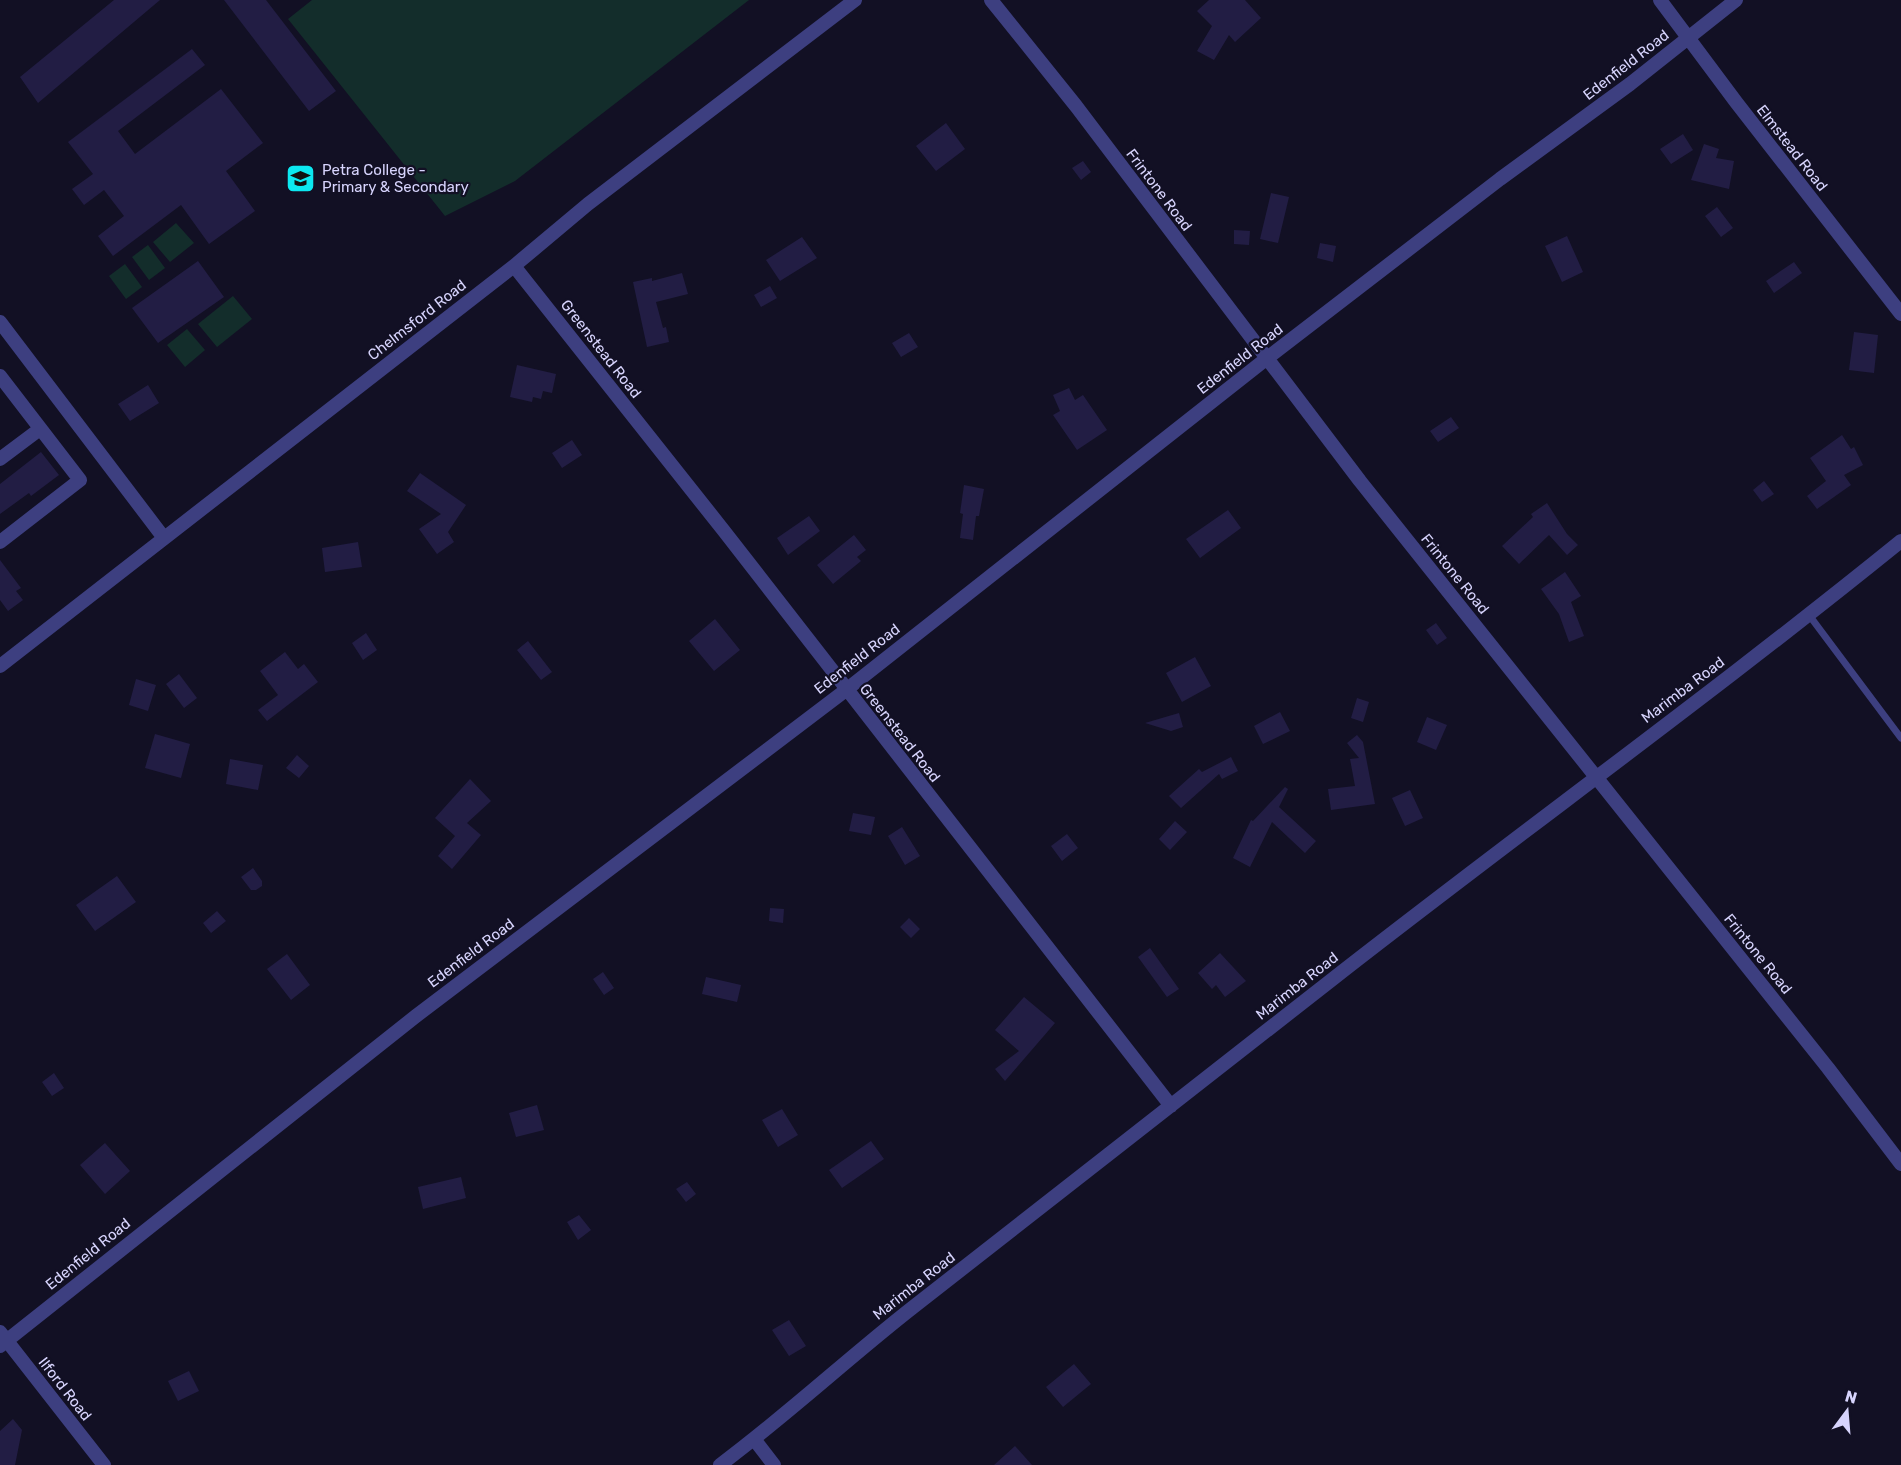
<svg xmlns="http://www.w3.org/2000/svg" width="1901" height="1465" viewBox="0 0 1901 1465" font-family="Rubik,sans-serif">
	<style>
		.green { fill: #132d2b }
		.building { fill: #221d44 }
		.lines { fill: none; stroke-linecap: round; stroke-linejoin: round }
		.lane { stroke: #3d3f80; stroke-width: 7 }
		.street { stroke: #3d3f80; stroke-width: 14 }
		.labels { text-anchor: middle; stroke-width: 4.5; stroke-linejoin: round; paint-order: stroke }
		.street-label { font-size: 15px; fill: #d7d4fd; stroke: #121024 }
		.poi-label { font-size: 15px; fill: #d7d4fd; stroke: #121024; text-anchor: start }
	</style>
	<rect width="100%" height="100%" fill="#121024"/>
	<!-- green -->
	<path class="green" d="M312,0H749L515,181L445,216L288,19Z
		M176,223L194,243L170,262L153,242Z
		M148,245L165,268L149,280L132,257Z
		M125,264L142,287L126,299L109,276Z
		M233,296L252,319L217,347L198,324Z
		M187,329L205,350L185,367L167,345Z"/>
	<!-- building -->
	<path class="building" d="M114,0H160L38,103L20,77Z
		M224,0H266L336,91L309,111Z
		M1209,0H1245L1261,18L1235,42L1229,35L1214,60L1197,51L1212,26L1197,11Z
		M192,49L205,65L118,131L135,154L221,89L263,143L226,171L255,211L209,244L181,205L113,256L98,236L124,216L104,190L84,205L72,189L93,174L68,142Z
		M946,123L965,149L936,171L916,146Z
		M1683,134L1693,150L1671,164L1660,149Z
		M1704,144L1719,149L1716,158L1734,161L1729,189L1691,180Z
		M1083,161L1091,172L1081,180L1072,168Z
		M1271,193L1289,197L1278,243L1260,239Z
		M1717,207L1733,228L1721,237L1705,216Z
		M1234,230L1250,231L1249,245L1234,244Z
		M1567,236L1583,272L1562,282L1545,246Z
		M802,237L817,258L780,281L766,260Z
		M1320,243L1336,246L1333,262L1317,258Z
		M198,261L224,297L158,343L132,308Z
		M1794,262L1802,273L1774,293L1766,281Z
		M682,273L688,294L656,302L663,328L666,327L669,342L647,347L633,282L652,278V281Z
		M770,286L777,298L761,307L754,295Z
		M1854,332L1878,335L1874,373L1849,370Z
		M909,333L918,347L901,357L892,343Z
		M517,365L556,374L552,393L543,391L541,399L533,397L532,402L510,397Z
		M148,385L159,403L130,421L118,404Z
		M1069,388L1075,400L1083,395L1107,430L1077,450L1053,415L1060,411L1053,395Z
		M1451,417L1459,428L1438,442L1430,431Z
		M1842,435L1851,449L1854,447L1863,465L1844,475L1851,485L1817,509L1807,496L1826,481L1810,458Z
		M572,440L582,455L562,468L552,453Z
		M41,452L59,475L31,496L29,493L0,514V484Z
		M420,473L466,505L448,532L454,542L437,554L419,529L441,514L407,491Z
		M1764,481L1774,494L1762,502L1753,490Z
		M964,485L984,489L979,516H976L973,540L960,538L963,514L960,513Z
		M1547,503L1567,534L1578,545L1567,555L1549,535L1519,564L1502,546L1533,517L1531,514Z
		M1228,510L1241,528L1200,558L1186,539Z
		M809,516L820,531L788,555L777,538Z
		M854,535L866,550L857,557L861,561L833,584L817,565Z
		M358,542L362,567L325,572L322,548Z
		M0,560L21,588L16,591L23,600L8,611L0,600Z
		M1565,572L1581,596L1571,602L1584,636L1569,642L1559,614L1541,589Z
		M715,619L740,650L714,671L689,641Z
		M1436,623L1447,638L1437,645L1426,630Z
		M366,633L377,650L363,660L352,643Z
		M528,641L552,672L541,680L517,650Z
		M285,652L298,669L304,664L318,682L267,721L258,710L278,695L260,671Z
		M1195,657L1211,686L1182,702L1166,673Z
		M179,674L197,698L184,708L166,684Z
		M136,679L156,685L148,711L129,705Z
		M1357,698L1369,702L1363,722L1351,718Z
		M1280,712L1290,731L1263,744L1254,726Z
		M1179,713L1183,727L1171,731L1145,723Z
		M1427,717L1447,725L1436,750L1417,742Z
		M155,734L190,744L181,778L145,768Z
		M1357,735L1363,742L1375,804L1331,810L1328,789L1355,786L1350,759L1359,758L1347,743Z
		M297,755L309,766L299,778L286,768Z
		M1231,757L1238,771L1222,779L1219,774L1181,808L1169,796L1199,769L1202,772Z
		M230,759L263,765L258,790L226,784Z
		M470,779L491,801L467,823L481,835L452,869L438,856L455,836L435,818Z
		M1285,787L1288,789L1279,807L1316,841L1305,853L1272,822L1250,867L1233,858L1251,820L1253,821Z
		M1410,790L1423,818L1405,826L1392,798Z
		M853,813L875,817L871,835L849,831Z
		M1175,821L1187,832L1170,850L1159,839Z
		M902,827L920,856L905,865L888,836Z
		M1067,834L1078,848L1062,861L1051,846Z
		M253,868L262,881V886L256,890H251L241,877Z
		M117,876L136,902L95,931L76,905Z
		M770,908L784,909L783,923L769,921Z
		M217,911L226,921L211,933L203,923Z
		M909,918L920,929L911,938L900,927Z
		M1150,948L1179,989L1167,997L1138,957Z
		M1220,953L1246,981L1225,997L1216,985L1212,989L1198,973Z
		M287,954L310,985L291,1000L267,969Z
		M603,972L614,988L604,995L593,979Z
		M706,977L741,985L737,1002L702,994Z
		M1024,997L1055,1023L1005,1081L995,1069L1019,1051L995,1030Z
		M54,1073L64,1088L52,1096L42,1082Z
		M537,1105L544,1130L516,1137L509,1113Z
		M782,1109L798,1135L778,1147L762,1120Z
		M871,1141L884,1159L842,1188L829,1170Z
		M105,1143L130,1171L105,1194L80,1165Z
		M461,1177L466,1198L423,1209L418,1187Z
		M687,1182L696,1194L686,1202L676,1189Z
		M579,1215L591,1230L578,1240L567,1222Z
		M789,1320L806,1346L789,1356L772,1330Z
		M1074,1364L1091,1384L1063,1407L1046,1387Z
		M189,1371L199,1391L178,1401L168,1381Z
		M13,1419L22,1430L15,1465H0V1431Z
		M1015,1446L1032,1465H994Z"/>
	<g class="lines">
		<!-- lane -->
		<path class="lane" d="M1809,615L1901,738"/>
		<!-- street -->
		<path class="street" d="M991,0L1076,106L1360,481L1828,1068L1901,1164
			M1660,0L1736,102L1901,314
			M514,266L724,531L1171,1106
			M0,322L164,538
			M0,376L80,480L0,542
			M0,459L40,429
			M0,666L514,266L588,204L855,0
			M0,1332L104,1465
			M0,1346L416,1016L846,690L1266,359L1500,179L1630,84L1736,0
			M754,1439L774,1465
			M720,1465C786,1416 847,1359 912,1308C1052,1197 1194,1089 1334,978C1522,831 1716,691 1901,541"/>
	</g>
	<!-- icons -->
	<defs>
		<symbol id="school-square" viewBox="-11 -11 22 22"><rect x="-9" y="-9" width="18" height="18" rx="4" fill="#0ce8f1" stroke="#121024"/><path d="M0-5L7-2L0 1L-7-2ZM-4 1L0 2.5L4 1V4Q0 6-4 4Z" fill="#111"/></symbol>
	</defs>
	<g fill-rule="evenodd">
		<use href="#school-square" x="284" y="162" width="33" height="33"/>
	</g>
	<g class="labels">
		<!-- street labels -->
		<g class="street-label">
			<text transform="translate(1626 65) rotate(-38)" y="5">Edenfield Road</text>
			<text transform="translate(1792 148) rotate(52)" y="5">Elmstead Road</text>
			<text transform="translate(1159 190) rotate(53)" y="5">Frintone Road</text>
			<text transform="translate(417 320) rotate(-38)" y="5">Chelmsford Road</text>
			<text transform="translate(601 349) rotate(52)" y="5">Greenstead Road</text>
			<text transform="translate(1240 359) rotate(-38)" y="5">Edenfield Road</text>
			<text transform="translate(1455 574) rotate(51)" y="5">Frintone Road</text>
			<text transform="translate(857 659) rotate(-38)" y="5">Edenfield Road</text>
			<text transform="translate(1683 690) rotate(-37)" y="5">Marimba Road</text>
			<text transform="translate(900 733) rotate(52)" y="5">Greenstead Road</text>
			<text transform="translate(471 953) rotate(-37)" y="5">Edenfield Road</text>
			<text transform="translate(1758 954) rotate(51)" y="5">Frintone Road</text>
			<text transform="translate(1297 986) rotate(-38)" y="5">Marimba Road</text>
			<text transform="translate(88 1254) rotate(-39)" y="5">Edenfield Road</text>
			<text transform="translate(914 1286) rotate(-38)" y="5">Marimba Road</text>
			<text transform="translate(65 1389) rotate(52)" y="5">Ilford Road</text>
		</g>
		<!-- poi labels -->
		<g class="poi-label">
			<text x="322" y="175">Petra College -<tspan x="322" dy="17">Primary &amp; Secondary</tspan></text>
		</g>
	</g>
	<!-- north arrow -->
	<g transform="translate(1847 1411) rotate(16)" stroke="#121024" stroke-width="4.5" paint-order="stroke">
	<path d="M0-4.5L10 22L0 15L-10 22Z" fill="#d7d4fd"/>
	<text y="-9" font-size="16" font-weight="bold" text-anchor="middle" fill="#d7d4fd">N</text>
	</g>
</svg>
